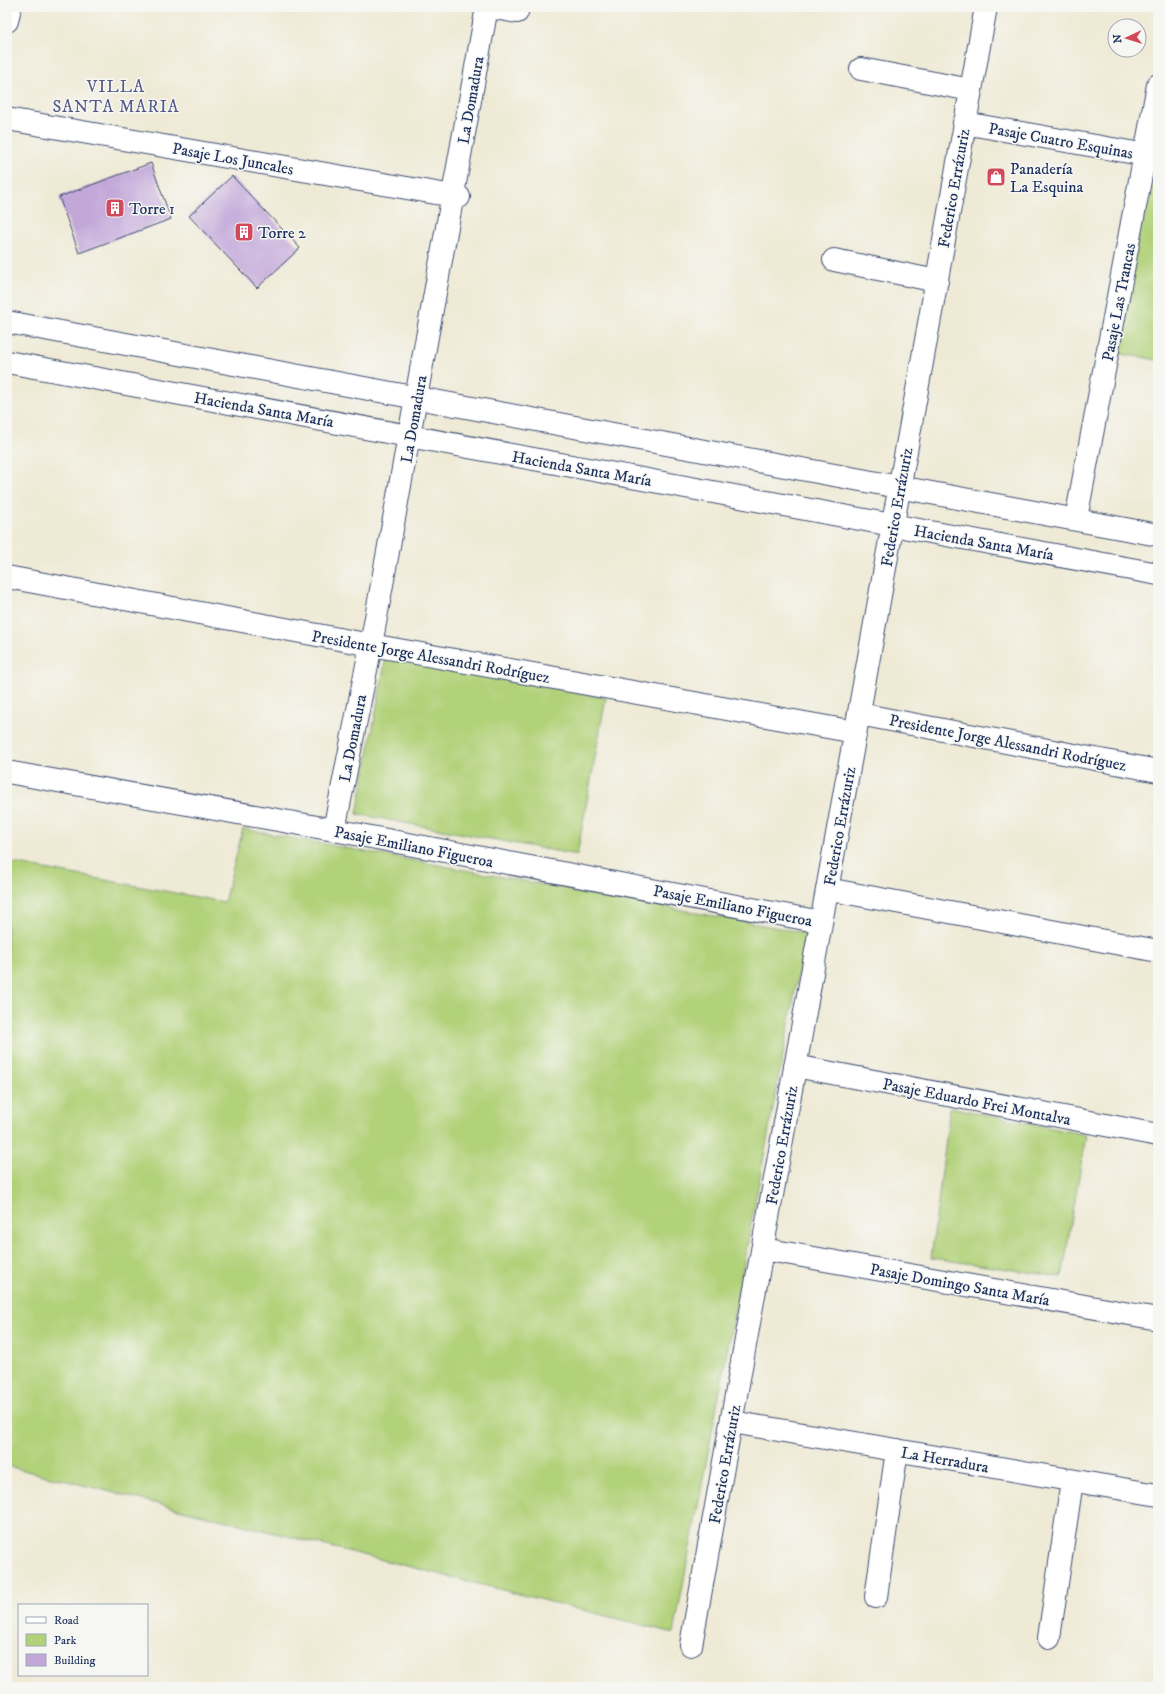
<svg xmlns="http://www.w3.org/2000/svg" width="1165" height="1694" viewBox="0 0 1165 1694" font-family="'IM FELL DW Pica',serif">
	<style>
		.green { fill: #b2d27a; stroke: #66806c }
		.building { fill: #c2a7d9 }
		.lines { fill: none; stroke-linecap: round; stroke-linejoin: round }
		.minor-casing { stroke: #3b4b70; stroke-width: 24 }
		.minor { stroke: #fff; stroke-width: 22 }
		.labels { text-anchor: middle; stroke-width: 3; stroke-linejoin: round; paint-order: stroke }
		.street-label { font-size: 16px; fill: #1b2f5e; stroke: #f6f6f2 }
		.poi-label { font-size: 16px; fill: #1b2f5e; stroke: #f6f6f2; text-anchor: start }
		.neighbourhood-label { font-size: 17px; letter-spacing: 1px; fill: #555989; stroke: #f6f6f2 }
	</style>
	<rect width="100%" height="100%" fill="#f6f6f2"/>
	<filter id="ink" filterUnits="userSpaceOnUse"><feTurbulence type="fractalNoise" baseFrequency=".025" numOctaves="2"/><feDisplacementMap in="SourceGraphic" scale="8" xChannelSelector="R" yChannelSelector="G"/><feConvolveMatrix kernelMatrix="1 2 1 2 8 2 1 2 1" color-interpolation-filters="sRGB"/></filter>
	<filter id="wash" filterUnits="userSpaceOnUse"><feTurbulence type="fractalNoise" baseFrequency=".012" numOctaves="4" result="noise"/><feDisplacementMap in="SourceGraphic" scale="16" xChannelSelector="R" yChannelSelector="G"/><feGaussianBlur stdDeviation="0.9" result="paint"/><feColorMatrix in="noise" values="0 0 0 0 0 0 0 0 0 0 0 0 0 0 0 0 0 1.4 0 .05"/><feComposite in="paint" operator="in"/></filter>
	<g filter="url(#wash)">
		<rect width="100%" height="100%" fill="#efead5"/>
		<!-- green -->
		<path class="green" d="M1152,165L1158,166V360L1115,353Z
			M386,657L606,698L577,855L357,814Z
			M243,829L806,933L674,1633L7,1466V862L224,902Z
			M950,1107L1086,1135L1062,1277L931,1258Z"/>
		<g id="blocks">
			<!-- building -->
			<path class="building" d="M151,163L171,219L79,253L59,197Z
				M232,176L300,248L257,288L189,216Z"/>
		</g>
	</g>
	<g filter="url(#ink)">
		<use href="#blocks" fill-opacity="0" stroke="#3b4b70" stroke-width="1"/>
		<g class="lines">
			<defs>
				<path id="minor" d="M490,7L517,12
					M7,21L10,7
					M861,69L971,90
					M7,119L459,197
					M964,123L1158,157
					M834,260L937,281
					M7,322L1158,535
					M7,362L1158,574
					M1076,519L1158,85
					M7,577L371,645L855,732
					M859,714L1158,771
					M7,772L334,830L821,922
					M334,830L371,645L487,7
					M827,889L1158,951
					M795,1066L1158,1135
					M763,1249L1158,1319
					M732,1422L1158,1495
					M876,1597L897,1450
					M1049,1638L1072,1481
					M691,1645L986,7"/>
			</defs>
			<!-- minor casing -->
			<use href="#minor" class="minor-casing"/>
			<!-- minor -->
			<use href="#minor" class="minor"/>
		</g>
	</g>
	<!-- icons -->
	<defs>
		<symbol id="shop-square" viewBox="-11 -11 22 22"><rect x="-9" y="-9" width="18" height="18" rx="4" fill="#d1495b" stroke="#f6f6f2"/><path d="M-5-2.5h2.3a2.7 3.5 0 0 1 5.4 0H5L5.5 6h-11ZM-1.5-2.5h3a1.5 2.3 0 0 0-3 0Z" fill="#fff"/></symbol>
		<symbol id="building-square" viewBox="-11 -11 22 22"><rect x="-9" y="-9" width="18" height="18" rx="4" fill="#d1495b" stroke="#f6f6f2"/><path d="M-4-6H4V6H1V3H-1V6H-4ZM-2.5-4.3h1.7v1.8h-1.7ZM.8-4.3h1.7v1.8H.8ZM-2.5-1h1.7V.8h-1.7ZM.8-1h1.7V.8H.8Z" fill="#fff"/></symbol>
	</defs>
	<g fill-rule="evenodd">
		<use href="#shop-square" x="985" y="166" width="22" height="22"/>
		<use href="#building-square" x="104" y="197" width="22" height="22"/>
		<use href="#building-square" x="233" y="221" width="22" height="22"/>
	</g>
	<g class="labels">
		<!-- street labels -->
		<g class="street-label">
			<text transform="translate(470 100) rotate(-80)" y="6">La Domadura</text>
			<text transform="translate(1061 140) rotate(10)" y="6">Pasaje Cuatro Esquinas</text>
			<text transform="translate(233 158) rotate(10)" y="6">Pasaje Los Juncales</text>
			<text transform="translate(953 188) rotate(-80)" y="6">Federico Errázuriz</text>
			<text transform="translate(1118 302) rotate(-79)" y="6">Pasaje Las Trancas</text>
			<text transform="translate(264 409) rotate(10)" y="6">Hacienda Santa María</text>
			<text transform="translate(413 419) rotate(-80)" y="6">La Domadura</text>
			<text transform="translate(582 468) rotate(10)" y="6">Hacienda Santa María</text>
			<text transform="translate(896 507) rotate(-80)" y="6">Federico Errázuriz</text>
			<text transform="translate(984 542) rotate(10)" y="6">Hacienda Santa María</text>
			<text transform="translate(431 656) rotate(10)" y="6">Presidente Jorge Alessandri Rodríguez</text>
			<text transform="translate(352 738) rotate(-79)" y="6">La Domadura</text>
			<text transform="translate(1008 742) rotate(11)" y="6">Presidente Jorge Alessandri Rodríguez</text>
			<text transform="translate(839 826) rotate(-80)" y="6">Federico Errázuriz</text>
			<text transform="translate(414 846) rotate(11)" y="6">Pasaje Emiliano Figueroa</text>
			<text transform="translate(733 905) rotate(11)" y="6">Pasaje Emiliano Figueroa</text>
			<text transform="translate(977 1101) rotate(11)" y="6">Pasaje Eduardo Frei Montalva</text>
			<text transform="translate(781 1145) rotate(-80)" y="6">Federico Errázuriz</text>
			<text transform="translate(960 1284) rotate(10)" y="6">Pasaje Domingo Santa María</text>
			<text transform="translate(945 1459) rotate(10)" y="6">La Herradura</text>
			<text transform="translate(724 1464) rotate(-80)" y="6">Federico Errázuriz</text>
		</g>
		<!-- poi labels -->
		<g class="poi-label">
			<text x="1010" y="174">Panadería<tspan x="1010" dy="18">La Esquina</tspan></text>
			<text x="129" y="214">Torre 1</text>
			<text x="258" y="238">Torre 2</text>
		</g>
		<!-- neighbourhood labels -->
		<g class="neighbourhood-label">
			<text x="116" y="92">VILLA<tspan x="116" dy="20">SANTA MARIA</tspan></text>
		</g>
	</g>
	<!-- margin -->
	<rect width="1165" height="1694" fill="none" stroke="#f6f6f2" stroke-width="24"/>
	<!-- legend -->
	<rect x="18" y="1604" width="130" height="72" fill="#f6f6f2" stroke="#9ea6b7"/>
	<rect x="26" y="1617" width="20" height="6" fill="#ffffff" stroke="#9ea6b7"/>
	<text x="54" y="1624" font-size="12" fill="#1b2f5e">Road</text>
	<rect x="26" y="1634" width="20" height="12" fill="#b2d27a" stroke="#9ea6b7"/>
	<text x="54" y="1644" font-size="12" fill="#1b2f5e">Park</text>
	<rect x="26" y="1654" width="20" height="12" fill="#c2a7d9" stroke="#9ea6b7"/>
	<text x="54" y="1664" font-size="12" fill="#1b2f5e">Building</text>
	<!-- north arrow -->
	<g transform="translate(1127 38) rotate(266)"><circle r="19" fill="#f6f6f2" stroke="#9ea6b7"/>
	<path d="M0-3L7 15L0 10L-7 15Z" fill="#d1495b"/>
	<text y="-6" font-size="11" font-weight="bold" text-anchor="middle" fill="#1b2f5e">N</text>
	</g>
</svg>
